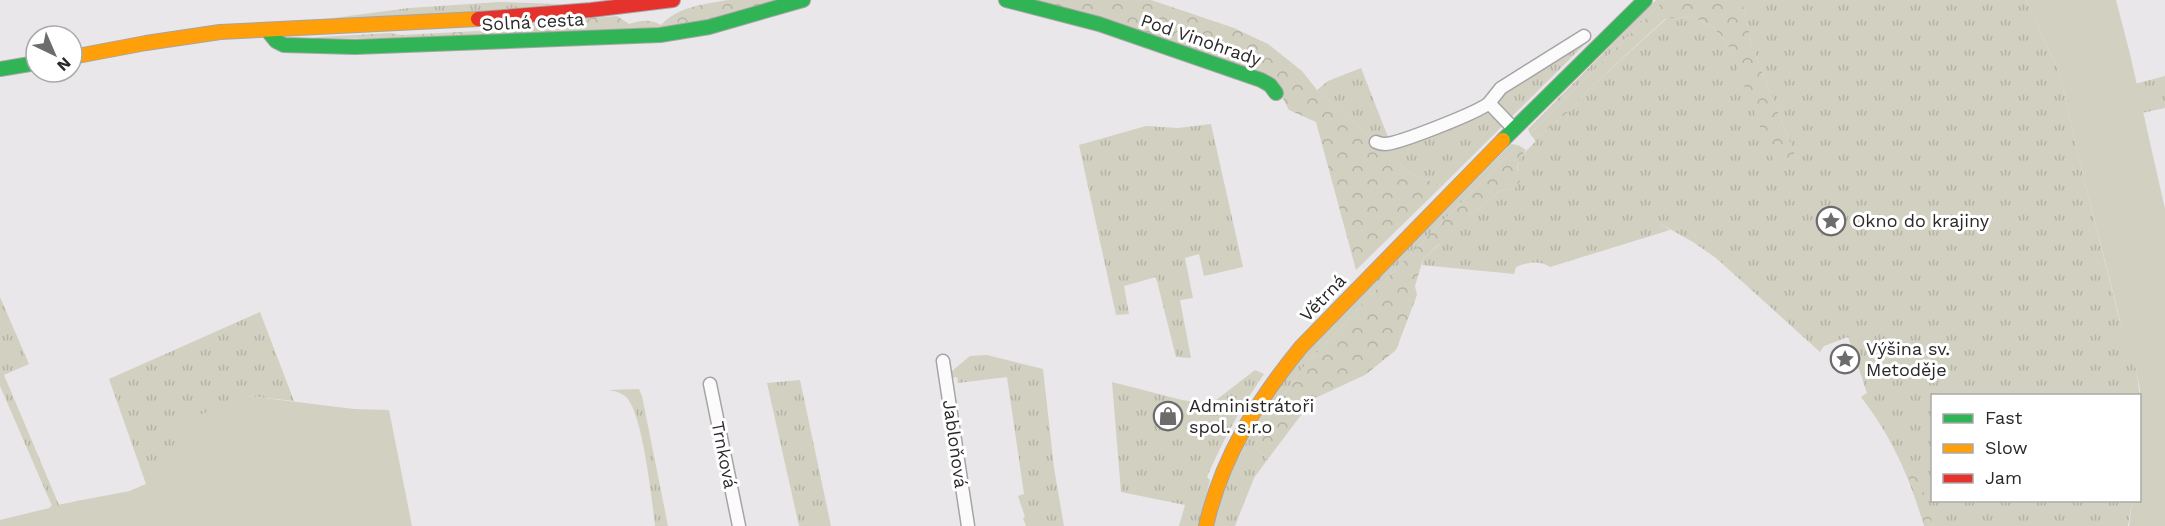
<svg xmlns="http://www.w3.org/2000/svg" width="2165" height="526" viewBox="0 0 2165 526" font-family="'Work Sans',sans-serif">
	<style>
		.grass { fill: url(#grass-tufts) }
		.forest { fill: url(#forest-crowns) }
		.green { fill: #d2d0c0 }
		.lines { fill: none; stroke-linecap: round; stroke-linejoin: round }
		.street-casing { stroke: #a6a4a6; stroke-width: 15 }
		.fast-casing { stroke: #a6a4a6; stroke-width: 16 }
		.slow-casing { stroke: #a6a4a6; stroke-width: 16 }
		.jam-casing { stroke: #a6a4a6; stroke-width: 16 }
		.street { stroke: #fcfbfc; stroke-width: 12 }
		.fast { stroke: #30b455; stroke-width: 14 }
		.slow { stroke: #ff9f0a; stroke-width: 14 }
		.jam { stroke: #e5322d; stroke-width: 14 }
		.labels { text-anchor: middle; stroke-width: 6; stroke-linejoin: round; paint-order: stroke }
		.street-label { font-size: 18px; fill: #2a2829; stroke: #fff }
		.poi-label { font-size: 18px; fill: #2a2829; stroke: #fff; text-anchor: start }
	</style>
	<defs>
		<pattern id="grass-tufts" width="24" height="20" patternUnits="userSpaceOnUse" patternTransform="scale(1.5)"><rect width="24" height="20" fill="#d2d0c0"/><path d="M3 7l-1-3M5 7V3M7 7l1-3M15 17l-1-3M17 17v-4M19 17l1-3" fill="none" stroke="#b4b3a5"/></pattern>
		<pattern id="forest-crowns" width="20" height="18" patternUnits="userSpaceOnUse" patternTransform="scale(1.5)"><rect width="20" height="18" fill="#d2d0c0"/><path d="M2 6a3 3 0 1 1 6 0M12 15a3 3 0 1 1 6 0" fill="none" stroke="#b4b3a5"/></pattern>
	</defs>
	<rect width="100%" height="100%" fill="#e9e7e9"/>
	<path class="grass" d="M1656 0H1664L1530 134 1528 129Z
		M1742 0H2026L2060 74 2077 151 2119 318 2136 369 2140 396H1932V500L2132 501 2128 526H1924C1909 476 1893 439 1861 397L1867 393 1848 337 1824 346 1820 352 1716 258 1693 242 1659 223 1670 230 1550 267C1540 260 1527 262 1516 267L1514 274 1422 265 1423 259 1466 221 1472 213 1478 210 1500 191 1515 188 1519 158 1535 142V140L1569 111 1591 87 1666 19 1693 17 1714 28 1729 47 1745 85 1796 158 1752 46Z
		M500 2 561 4 424 16 326 19 409 8Z
		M1589 40 1442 186 1409 172 1386 152 1484 115 1506 91Z
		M1361 68 1388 137 1374 141 1317 90 1328 81Z
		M2165 76V108L2142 113 2135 84Z
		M1211 124 1243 267 1204 276 1199 254 1185 258 1193 298 1180 300 1191 358 1176 357 1156 277 1124 286 1129 314 1116 315 1079 145 1146 126 1178 128Z
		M1511 144 1518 145 1387 278 1301 370 1271 414 1254 447 1268 459 1254 478 1235 526H1213C1219 510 1223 493 1230 477 1249 432 1275 391 1305 353Z
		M0 297 29 364 4 375 59 505 82 500 91 526 49 507 52 506 0 386Z
		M260 312 294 401 246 396 182 526 130 491 146 484 109 379Z
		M987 355 1043 369 1054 468 1064 526H1026L1023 518 1025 517 1018 496 1024 494 1007 377 958 383 957 377 952 378V371L970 356Z
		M1255 370 1264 374C1241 407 1223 440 1207 477L1210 480 1199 526H1179L1185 505 1121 492 1112 382 1182 400 1211 404Z
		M800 380 831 526H799L767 383Z
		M639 389 642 396 668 526H655C652 499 643 419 628 399 623 393 616 391 608 390Z"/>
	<path class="forest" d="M727 0H786L685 29 517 37 309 39 319 37 390 33 401 35 479 31 489 33 516 31 521 24 617 16 629 24C641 20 650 19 661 25 679 6 703 5 727 0Z
		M1015 0H1151L1234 28 1268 44 1302 71 1317 90 1409 172 1442 186 1356 270 1316 122 1289 110 1276 85Z
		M1664 0H1742L1752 46 1796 158 1775 165 1729 47 1714 28 1693 17 1665 19 1591 87 1569 111 1535 140 1530 134Z
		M1518 145 1526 150C1518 159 1514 170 1520 181L1515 188 1500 191 1478 210 1472 213 1455 238 1438 245 1423 259 1415 286 1417 295 1396 350 1365 375 1313 399 1268 459 1254 447 1271 414 1301 370 1387 278Z
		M1908 462C1920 470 1929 511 1933 526H1925L1911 483 1903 466Z"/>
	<path class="green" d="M2026 0H2116L2130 54 2165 209V526H2129L2132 501 2140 500V390L2136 369 2124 336 2077 151 2060 74Z
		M247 396 354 409 389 410 412 526H0V520L82 500 130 491 156 480 185 421Z"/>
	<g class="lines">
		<g class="street-casing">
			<path id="street" d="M1489 103 1501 88 1584 36
				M1376 142C1378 143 1383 144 1385 144 1398 144 1479 112 1489 103L1514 129
				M943 361 968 526
				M710 384 739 526"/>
		</g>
		<g class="fast-casing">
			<path id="fast" d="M1006 0 1099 24 1261 80 1270 85 1276 93
				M267 30 276 41 284 45 355 47 660 35 709 27 803 0
				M0 69 36 63
				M1503 140 1645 0"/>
		</g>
		<g class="slow-casing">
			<path id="slow" d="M72 57 146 43 220 32 478 19
				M1206 526C1222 457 1257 401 1301 347L1503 140"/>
		</g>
		<g class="jam-casing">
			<path id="jam" d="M478 19 591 10 673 0"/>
		</g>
		<use href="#street" class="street"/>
		<use href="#fast" class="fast"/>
		<use href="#slow" class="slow"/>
		<use href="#jam" class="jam"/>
	</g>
	<defs>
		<g id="sight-ring" transform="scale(1.5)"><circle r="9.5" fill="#fff" stroke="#6d6b6c" stroke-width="1.5"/><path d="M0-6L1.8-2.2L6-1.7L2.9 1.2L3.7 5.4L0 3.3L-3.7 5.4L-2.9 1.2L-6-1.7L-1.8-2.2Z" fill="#6d6b6c"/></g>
		<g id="shop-ring" transform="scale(1.5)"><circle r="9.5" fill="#fff" stroke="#6d6b6c" stroke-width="1.5"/><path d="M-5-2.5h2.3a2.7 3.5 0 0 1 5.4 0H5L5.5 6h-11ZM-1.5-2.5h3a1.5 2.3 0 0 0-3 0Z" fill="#6d6b6c"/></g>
	</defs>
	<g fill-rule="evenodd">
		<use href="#sight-ring" x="1831" y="221"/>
		<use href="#sight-ring" x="1845" y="359"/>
		<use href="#shop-ring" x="1168" y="416"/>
	</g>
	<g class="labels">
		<g class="street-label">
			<text transform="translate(533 22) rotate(-3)" y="6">Solná cesta</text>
			<text transform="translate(1201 40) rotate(19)" y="6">Pod Vinohrady</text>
			<text transform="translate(1323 298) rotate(-46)" y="6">Větrná</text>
			<text transform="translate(955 444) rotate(82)" y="6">Jabloňová</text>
			<text transform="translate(724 455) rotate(79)" y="6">Trnková</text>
		</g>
		<g class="poi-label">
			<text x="1852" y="227">Okno do krajiny</text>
			<text x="1866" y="355">Výšina sv.<tspan x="1866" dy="21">Metoděje</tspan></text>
			<text x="1189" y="412">Administrátoři<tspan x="1189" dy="21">spol. s.r.o</tspan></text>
		</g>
	</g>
	<rect x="1931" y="394" width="210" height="108" fill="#ffffff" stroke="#aaa9a9" stroke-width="1.5"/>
	<rect x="1943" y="414" width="30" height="9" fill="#30b455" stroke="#aaa9a9" stroke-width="1.5"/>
	<text x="1985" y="424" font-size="18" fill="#2a2829">Fast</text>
	<rect x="1943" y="444" width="30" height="9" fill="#ff9f0a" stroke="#aaa9a9" stroke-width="1.5"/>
	<text x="1985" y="454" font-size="18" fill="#2a2829">Slow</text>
	<rect x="1943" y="474" width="30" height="9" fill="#e5322d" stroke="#aaa9a9" stroke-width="1.5"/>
	<text x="1985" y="484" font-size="18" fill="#2a2829">Jam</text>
	<g transform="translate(54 54) rotate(136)"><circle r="28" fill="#ffffff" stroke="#aaa9a9" stroke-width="1.5"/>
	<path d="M0-4.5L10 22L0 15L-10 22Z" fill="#6d6b6c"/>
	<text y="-9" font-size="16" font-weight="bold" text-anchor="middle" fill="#2a2829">N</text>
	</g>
</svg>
